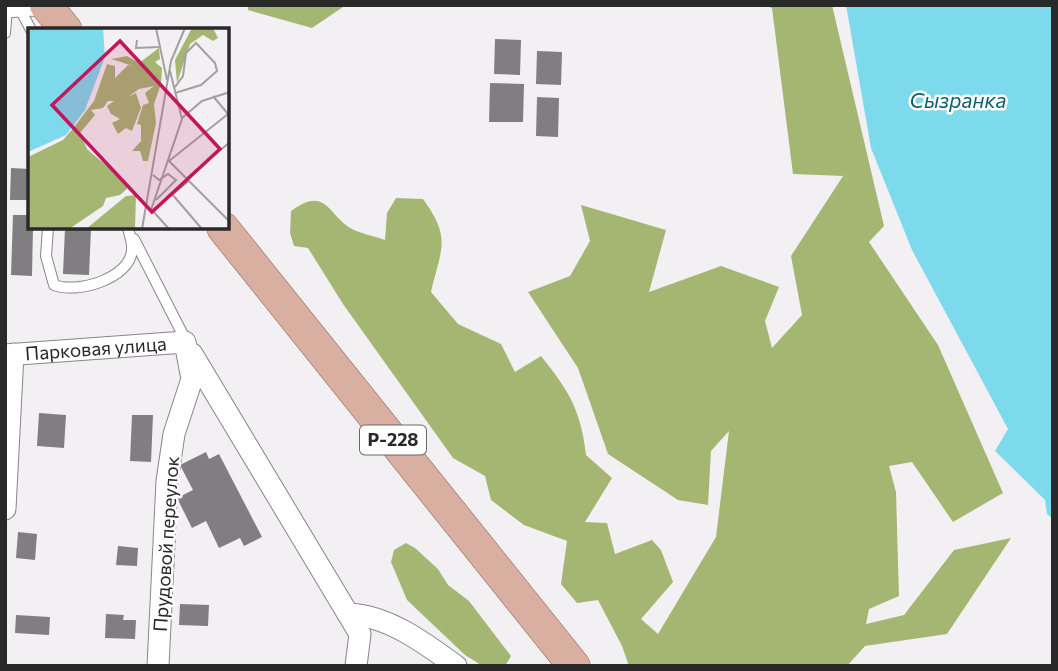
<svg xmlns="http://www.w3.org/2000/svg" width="1058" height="671" viewBox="0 0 1058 671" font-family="Commissioner,sans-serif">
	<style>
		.forest { fill: #a5b673 }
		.water { fill: #7ddaed }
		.building { fill: #807e81 }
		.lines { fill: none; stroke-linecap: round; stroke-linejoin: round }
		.service-casing { stroke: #888688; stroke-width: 12 }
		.minor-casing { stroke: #888688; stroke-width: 23 }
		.primary-casing { stroke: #8b5d4e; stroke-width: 33 }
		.service { stroke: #fff; stroke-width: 10 }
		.minor { stroke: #fff; stroke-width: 21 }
		.primary { stroke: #d9afa1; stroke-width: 32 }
		.labels { text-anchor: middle; stroke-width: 5; stroke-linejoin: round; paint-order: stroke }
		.shield { fill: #fffeff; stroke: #6a696a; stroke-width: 2 }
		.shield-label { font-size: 18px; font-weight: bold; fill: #2a292a }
		.street-label { font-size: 19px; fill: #2a292a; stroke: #fffeff }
		.water-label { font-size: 21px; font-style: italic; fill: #0e5e6c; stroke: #fffeff }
		.inset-road { fill: none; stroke: #a3a0a3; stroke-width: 2 }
		.view { fill: #c2185b; fill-opacity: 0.15; stroke: #c2185b; stroke-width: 3.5 }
		.inset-edge { fill: none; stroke: #2a292a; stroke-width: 3.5 }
	</style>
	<rect width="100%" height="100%" fill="#f3f0f3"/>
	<path class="forest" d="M248 5H346L312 28 248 10Z
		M764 5H832L884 226 869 242 938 345 1003 493 953 522 912 462 889 466 896 492 899 596 869 609 866 624 904 615 954 550 1011 538 947 634 865 646 847 666H629L622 646 598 600 577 603 561 584 567 541 524 525 491 500 485 476 453 458 343 304 308 248 294 246 290 233 291 211C327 185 327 215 352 229 362 234 374 236 385 240L387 213 396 198 423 199C452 239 441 248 431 292L458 324 501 344 515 372 541 356C569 391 581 410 586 455L612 478 585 522 607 523 615 554 652 540 661 550 673 582 641 619 658 634 716 537 729 431 711 451 708 505 678 500 608 454 578 368 528 292 570 276 590 241 581 205 666 230 649 292 721 266 779 287 765 321 772 348 802 315 791 256 843 176 793 174 772 8Z
		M406 543 415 548 438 569 448 585 469 601 511 656 505 666 481 665 465 655 407 600 391 562 394 550Z"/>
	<path class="water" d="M846 5H1053V519L1047 514 1045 500 995 451 1008 429 912 250 871 148Z"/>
	<path class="building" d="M495 39 521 40 520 75 494 74Z
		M537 51 562 52 561 85 536 84Z
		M490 83 524 84 523 122H489Z
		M537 97 559 98 558 137 536 136Z
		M11 168 30 169V200H10Z
		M13 215H30V228H33L32 276 11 275Z
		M65 228 91 229 89 275 63 274Z
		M39 413 66 415 64 448 37 446Z
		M132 415H153L151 462 130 461Z
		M206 452 209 459 219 454 262 537 244 546 240 538 219 548 206 521 192 528 177 498 193 490 180 465Z
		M18 532 37 534 35 560 16 558Z
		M118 546 138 548 137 566 116 565Z
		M180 604 209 605 208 626 179 625Z
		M106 614 124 615 123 620H136L135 639 105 638Z
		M16 615 50 617 49 635 15 633Z"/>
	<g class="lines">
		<g class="service-casing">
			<path id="service" d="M19 7 31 30
				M5 33 7 7
				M48 228 46 256 54 285C77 294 130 279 132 250 133 243 129 234 128 228
				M134 239 182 333"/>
		</g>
		<g class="minor-casing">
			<g id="minor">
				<path d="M5 7 35 5"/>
				<path d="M192 354 360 634 356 666"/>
				<path id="s1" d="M5 355 185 342 192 379 174 434 167 481 158 666"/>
				<path d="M5 509 13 354"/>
				<path d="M348 614C387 615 425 643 456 666"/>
			</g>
		</g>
		<g class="primary-casing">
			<path id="primary" d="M46 5 66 30
				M223 228 574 666"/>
		</g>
		<use href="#service" class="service"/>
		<use href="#minor" class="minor"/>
		<use href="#primary" class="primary"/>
	</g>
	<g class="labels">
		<rect class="shield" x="360" y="425.5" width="66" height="29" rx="5"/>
		<g class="shield-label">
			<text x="393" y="446">Р-228</text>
		</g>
		<g class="street-label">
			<text dy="7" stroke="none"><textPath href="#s1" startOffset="91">Парковая улица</textPath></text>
			<text transform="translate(166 544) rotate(-86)" y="7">Прудовой переулок</text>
		</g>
		<g class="water-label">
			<text x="958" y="108">Сызранка</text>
		</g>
	</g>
	<g transform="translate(28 28)">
		<rect width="201" height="201" fill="#f3f0f3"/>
		<path d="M164 0H185L190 10 185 13 175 7 162 16 149 55 147 32ZM131 20 132 31 127 34 134 40 133 56 126 76 128 95 120 133H115L112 123H104L113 113V97L109 96 115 77 121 75 117 65 126 58 111 61 100 69 108 65 113 80 104 103 98 100 90 106 84 95 92 91 83 86 79 78 86 73H80L75 80 63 82 67 87 52 105 59 121 102 158 92 167 78 170 75 178 41 201H0V129L35 112 47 98 66 73 79 36 87 38V50L100 37 105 38 83 31 99 28 111 35ZM108 167 107 201H58L98 168Z" fill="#a5b673"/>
		<path d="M0 0H75L77 29 57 82 38 107 0 124Z" fill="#7ddaed"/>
		<path class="inset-road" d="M128 0 139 52M109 12 108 20 131 19M147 59 155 48 158 25 168 15 187 35 189 43 173 57 147 65M185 68 200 86M200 86 141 133 202 194M154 90 174 73 202 64M125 147 131 152 140 146 148 152 128 172M159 150 202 114M144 166 174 201M123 182 154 91 142 43M124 182 141 201M124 183 162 152M114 201 143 33 157 0"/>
		<path class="view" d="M92 13 192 121 124 184 24 77Z"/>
		<rect width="201" height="201" class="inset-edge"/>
	</g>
	<rect width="1058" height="671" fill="none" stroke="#2a292a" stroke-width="14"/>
</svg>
